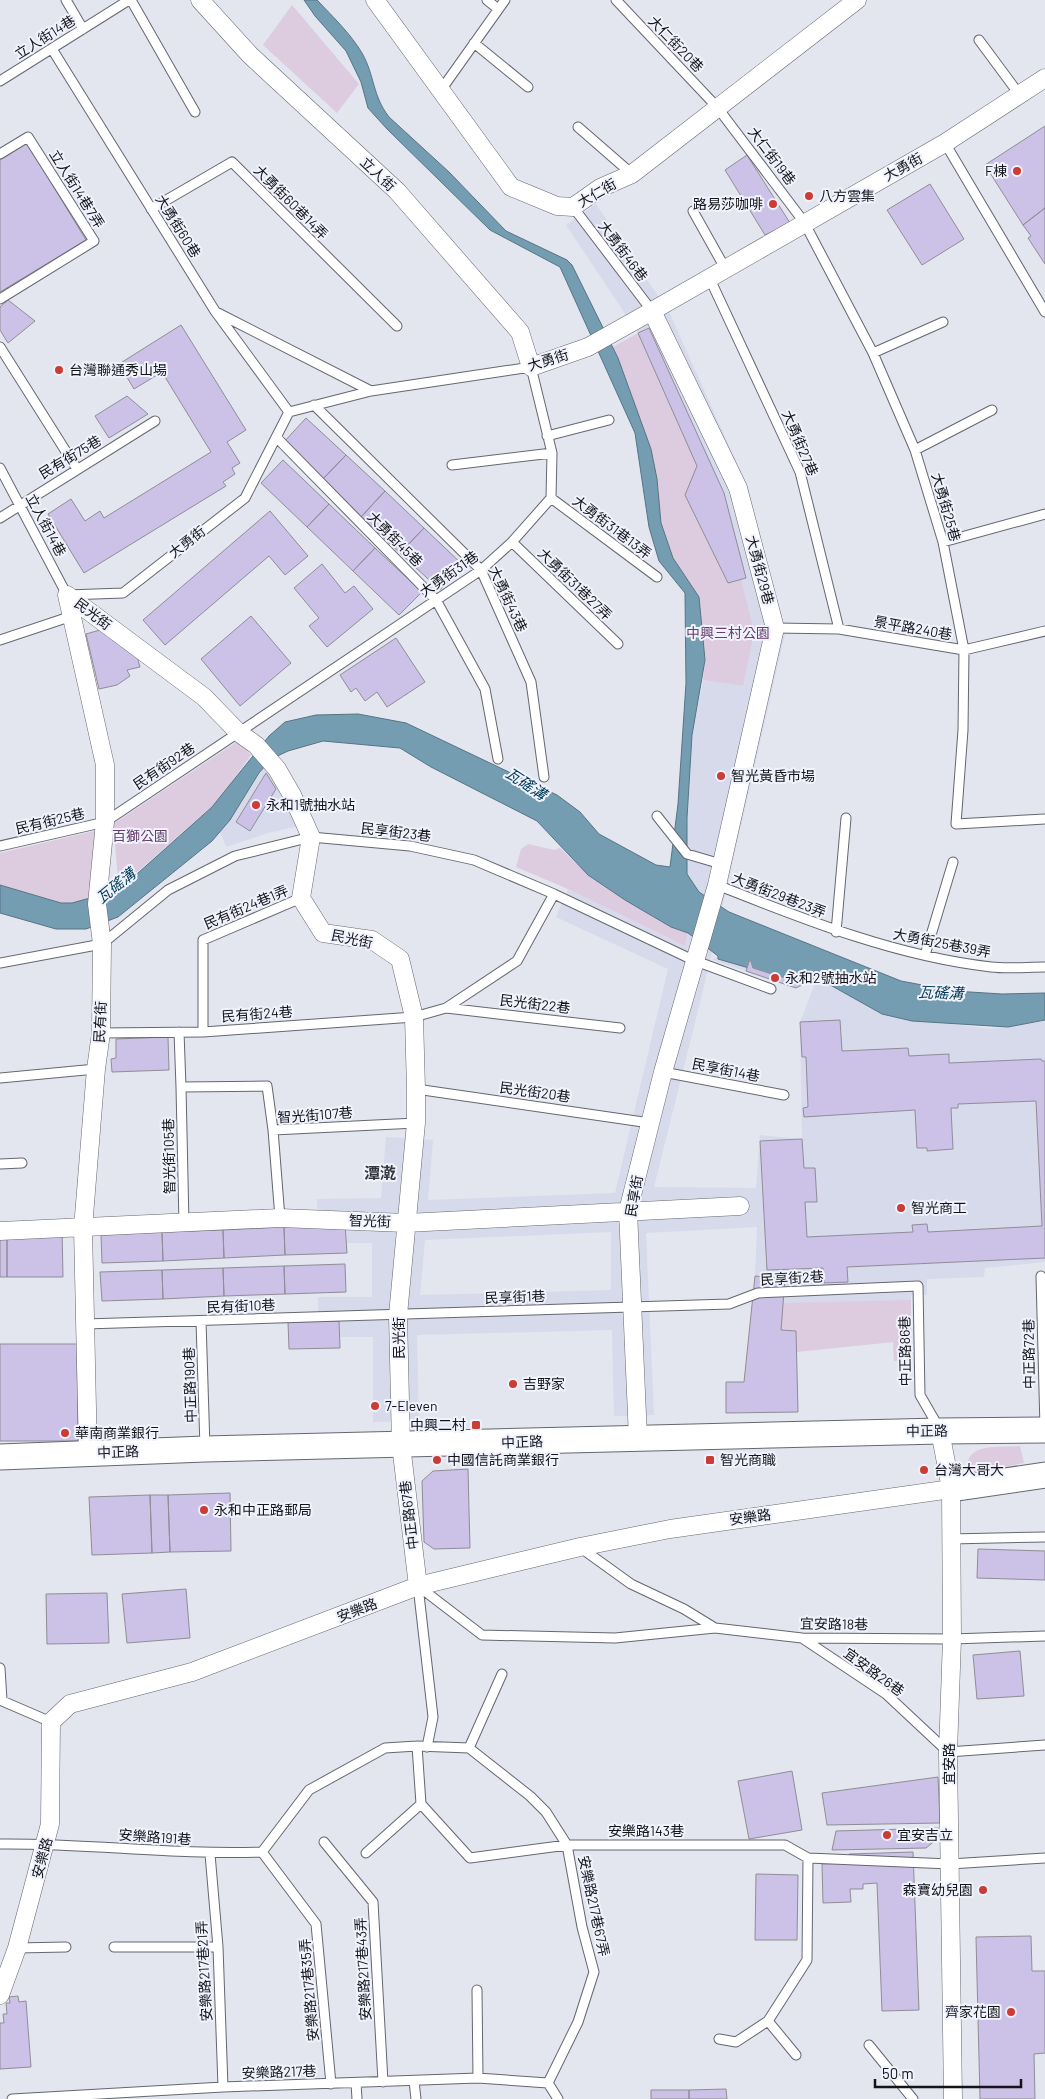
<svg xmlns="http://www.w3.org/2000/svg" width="1045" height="2099" viewBox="0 0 1045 2099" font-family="Barlow,'Noto Sans TC',sans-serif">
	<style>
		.built { fill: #d6daeb; fill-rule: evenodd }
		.green { fill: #ddcce0 }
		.water { fill: #749db2; stroke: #577484 }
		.building { fill: #ccc1e7; stroke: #908d96 }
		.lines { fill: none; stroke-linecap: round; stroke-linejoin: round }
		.lane-casing { stroke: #656770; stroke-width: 11 }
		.street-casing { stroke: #656770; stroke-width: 19 }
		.secondary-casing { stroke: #656770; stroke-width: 27 }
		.lane { stroke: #fff; stroke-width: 9 }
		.street { stroke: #fff; stroke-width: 18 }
		.secondary { stroke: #fff; stroke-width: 25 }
		.poi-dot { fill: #ca3c34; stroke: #f0f2fd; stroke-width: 2 }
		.labels { text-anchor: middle; stroke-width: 4; stroke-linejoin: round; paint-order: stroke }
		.street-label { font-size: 14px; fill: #141519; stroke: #f0f2fd }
		.poi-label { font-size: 14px; fill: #141519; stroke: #f0f2fd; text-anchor: start }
		.park-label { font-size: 14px; fill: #66406d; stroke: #f0f2fd }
		.water-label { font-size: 15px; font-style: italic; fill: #003b53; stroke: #f0f2fd }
		.quarter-label { font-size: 16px; font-weight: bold; fill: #33343c; stroke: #f0f2fd }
	</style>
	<rect width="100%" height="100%" fill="#e3e5ef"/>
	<path class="built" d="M596 204 670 314 748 488 785 634 705 982 654 1187 756 1188 760 1135 802 1139 800 1022 817 979 890 1016 991 1029 1045 1021V1262L985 1268 984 1277 927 1279V1295H911V1361H894L893 1342 797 1351 798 1412 726 1413V1382H744L755 1276 757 1227 646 1233 654 1415 614 1416 612 1330 417 1335 419 1421 373 1422V1337H318V1297H372V1243H318L317 1199 381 1198 386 1137 433 1140 428 1200 615 1193 668 969 556 917 568 889 685 946 699 892 687 875V818L692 735 703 680 743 686 728 583 685 495 638 333 566 225ZM611 1232V1290L420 1295 425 1240Z
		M265 766 299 826 268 833 226 847 220 832 230 820Z
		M719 956 804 984 796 988 712 960Z"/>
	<path class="green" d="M292 5 359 84 337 113 263 45Z
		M638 333 697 466 686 495 728 582 741 579 754 632 743 686 703 680 705 660 699 597 673 558 661 523 657 479 613 347Z
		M238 741 251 755 217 802 119 888 113 824Z
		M103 829 100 908 0 897V853Z
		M528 844 554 850 560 848 588 875 671 927 688 933 685 946 568 889 516 867 521 849Z
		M911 1300V1361H894L893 1342 797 1352 796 1332 781 1330 783 1303Z
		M1020 1446 1024 1463 971 1473 968 1472C962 1441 1001 1448 1020 1446Z"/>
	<path class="water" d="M304 0H317C333 17 350 33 362 53 375 76 372 95 389 117L449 172 506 231 567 260 572 265 618 358 651 449 657 479 661 523 673 558 699 597 705 660 692 735 687 818V874L699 892 729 912 901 981 954 991 1002 994 1045 993V1020L1008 1027 912 1021 882 1014 816 977 804 984 718 959V956L688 933 671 927 625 900 588 875 537 821 431 767 400 748 323 741 288 751 271 759 259 773 230 820 212 841 118 917 86 929H56L0 913V885L61 903H72L119 890 212 807 269 736 285 722 316 715 358 714 406 723 557 795 580 812 599 834 656 865 670 867 678 804 686 683 685 593 659 561 649 527 635 433 560 267 490 230 387 129 368 108 361 82 346 51 315 16Z"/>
	<path class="building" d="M1045 126V208L1023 225 985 165Z
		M27 143 86 240 0 292V160Z
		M747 155 790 223 765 235 725 170Z
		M930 184 964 239 922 265 887 210Z
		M1045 208V264L1028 238 1031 236 1023 225Z
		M8 300 35 321 8 343 0 330V307Z
		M181 325 246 430 227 442 240 463 232 468 235 474 223 482 226 486 84 573 48 514 71 499 85 521 100 511 104 518 211 452 162 372 134 389 119 364Z
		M649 328 724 493 746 578 728 583 685 495 697 466 638 333Z
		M127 396 148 414 109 438 95 416Z
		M306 418 346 455 322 480 283 443Z
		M346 455 385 491 361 517 322 480Z
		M283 460 329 504 307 527 261 483Z
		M385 491 424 528 400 553 361 517Z
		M329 504 375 548 353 571 307 527Z
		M270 511 308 556 285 575 269 556 165 645 143 620Z
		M424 528 463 565 440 590 400 553Z
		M375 548 422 592 399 615 353 571Z
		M322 564 345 593 354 586 373 609 327 647 309 626 319 618 294 588Z
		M251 616 291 663 240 706 201 659Z
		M114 626 132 639 140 667 127 670 130 676 117 685 99 689 86 634Z
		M396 638 425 682 387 707 377 692 365 701 356 688 351 692 340 675Z
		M266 773 276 789 250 831 236 822Z
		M750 959 753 968 804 984 796 988 746 971Z
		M840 1020 842 1051 908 1048 909 1056 949 1054V1063L1041 1059 1042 1061H1045V1258L847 1267 848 1282 824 1283 823 1268 767 1270 760 1141 802 1139 804 1168H815L817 1202H805L807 1237 913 1232 912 1225 927 1224 928 1232 1042 1226 1036 1101 958 1104V1108H951L953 1149 927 1151V1148H917L915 1110 804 1117 803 1108 808 1107 806 1057H802L800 1022Z
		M168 1037 169 1070 112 1072 111 1059 116 1058V1039Z
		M345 1224 347 1253 285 1255 284 1227Z
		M284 1227 285 1255 224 1258 223 1230Z
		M62 1228 63 1277H7V1229Z
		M0 1229H7V1277H0Z
		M223 1230 224 1258 163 1261 162 1232Z
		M162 1232 163 1261 102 1263 101 1235Z
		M345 1264 346 1292 285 1294 284 1266Z
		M284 1266 285 1294 224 1296 223 1268Z
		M223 1268 224 1296 163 1299 162 1270Z
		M162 1270 163 1299 102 1301 100 1272Z
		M755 1276 785 1279 781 1330 796 1331 798 1412 726 1413V1382H744Z
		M339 1321 340 1348 289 1349 288 1322Z
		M0 1344H77L78 1441H0Z
		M468 1469 470 1548 434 1549 424 1542 422 1481 433 1471Z
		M230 1493 231 1551 170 1552 168 1495Z
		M150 1495H168L170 1552 152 1553Z
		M150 1495 152 1553 92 1555 89 1497Z
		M978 1549 1045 1551V1580L977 1578Z
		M186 1589 190 1638 127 1643 122 1594Z
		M107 1593 109 1643 47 1644 46 1594Z
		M1020 1651 1024 1696 977 1699 973 1655Z
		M792 1771 802 1830 749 1839 738 1781Z
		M938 1777 940 1823 827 1825 822 1793Z
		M939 1828 937 1839 926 1848 832 1850 836 1831Z
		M913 1852 919 2010 882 2011 877 1883 863 1884V1889H850L851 1902 823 1903 822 1864 849 1863V1854Z
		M756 1874 798 1875 797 1940H755Z
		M1031 1936 1032 1971H1045V2053L1034 2054 1035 2099H980L976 1937Z
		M18 1996 19 2002 26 2001 31 2067 0 2069V2023H4L3 2014H7L6 2003H10L9 1997Z
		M726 2089 727 2099H689V2090Z
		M651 2090H689V2099H651Z"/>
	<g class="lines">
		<g class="lane-casing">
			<path id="lane" d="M66 0 83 29
				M131 0 195 112
				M487 0 498 9
				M616 0 717 107 804 222 873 353 915 450 943 542 964 650 963 730 956 824 1045 819
				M979 40 1019 94
				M474 43 528 87
				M52 49 215 311 289 412
				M0 81 129 0
				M441 90 505 0
				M578 127 632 174
				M945 143 1045 312
				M0 154 28 137 94 241 0 299
				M573 207 652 311
				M151 209 232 162 397 326
				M693 211 725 268
				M709 277 800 472 839 629
				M218 313 371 391
				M0 347 77 469
				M873 353 943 322
				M314 405 481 570 531 682 544 777
				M547 436 609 420
				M277 438 436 600 485 689 498 759
				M915 450 992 410
				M452 465 552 453
				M0 468 67 595 123 593 245 498 289 412
				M551 498 657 577
				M0 518 155 421
				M512 542 618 644
				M943 542 1045 514
				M775 628 839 629 964 650 1045 631
				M0 640 72 616
				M657 816 687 854 721 864
				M0 846 105 822 481 570 512 542 551 498 552 453 531 367 371 391 289 412
				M717 885C806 920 895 956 991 967 1009 969 1027 967 1045 967
				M836 932 846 818
				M925 955 953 862
				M0 963 102 944 168 890 235 856 311 837 410 846 474 860 554 894 693 960 771 989
				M446 1008 620 1028
				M179 1032 181 1087
				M203 1032V940L301 898
				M101 1033 203 1032 414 1017 446 1008 517 961 554 894
				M663 1072 784 1095
				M0 1078 96 1069
				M416 1089 650 1123
				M0 1164 22 1163
				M280 1218 273 1130 416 1123
				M184 1224 181 1087 267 1086 273 1130
				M1041 1276 1045 1428
				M201 1321 205 1448
				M85 1324 729 1304 758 1293 918 1286 920 1395 939 1428
				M950 1539 1045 1537
				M581 1548 631 1584 684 1609 715 1628
				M418 1586 482 1635 615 1638 715 1628 802 1638 952 1639 1045 1636
				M418 1586 433 1717 427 1747
				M802 1638 886 1694 948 1752 1045 1745
				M0 1668 2 1700
				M0 1700 51 1722
				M417 1746 421 1804 470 1858 567 1845H785L808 1858 950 1864 1045 1858
				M469 1748 502 1674
				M324 1842 373 1902 383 2082
				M0 1844C88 1843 174 1855 262 1852
				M262 1852 309 1790 385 1748 417 1746 469 1748 530 1796 546 1812 567 1845 582 1927 594 1972 578 2022 548 2083
				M262 1852 316 1924 331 2084
				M366 1853 421 1804
				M210 1854 218 1947 223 2087
				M114 1947H218
				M17 1948 66 1947
				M477 1990 478 2078
				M768 2021 796 2055
				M719 2039 736 2042 768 2021 807 1960 808 1858
				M869 2045 913 2099
				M414 2081 416 2099
				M356 2083 357 2099
				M548 2083 558 2099
				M12 2099 223 2087 478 2078 548 2083"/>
		</g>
		<g class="street-casing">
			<path id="street" d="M200 0 250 55 397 191 520 332 531 367 588 347 652 311 945 143 1045 78
				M375 0 511 187 557 206 573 207 600 188 632 174 857 0
				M67 595 204 697 239 733 256 745 277 769 292 795 311 837 301 898 323 933 372 940 400 959 414 1017 416 1089V1123L398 1315 401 1445 418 1586
				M67 595 105 765V822L97 904 102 944 101 1033 96 1069 83 1228 88 1454
				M0 1231 280 1218 406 1223 740 1206
				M940 1431 951 1489 952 1639 948 1752 953 2099
				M638 1438 628 1211 663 1072 717 885 775 628 738 488 652 311
				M0 1995 17 1948 50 1824 51 1722 70 1704 192 1672 418 1586 580 1547 670 1529 951 1489"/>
		</g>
		<g class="secondary-casing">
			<path id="secondary" d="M0 1457 205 1449 940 1431 1045 1430
				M951 1489 1045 1475"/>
		</g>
		<use href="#lane" class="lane"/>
		<use href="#street" class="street"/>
		<use href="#secondary" class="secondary"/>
	</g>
	<g class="poi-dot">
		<circle cx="1017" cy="171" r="5"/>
		<circle cx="809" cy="196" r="5"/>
		<circle cx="773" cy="204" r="5"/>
		<circle cx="59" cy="370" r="5"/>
		<circle cx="721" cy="776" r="5"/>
		<circle cx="256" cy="805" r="5"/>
		<circle cx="775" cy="978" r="5"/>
		<circle cx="901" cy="1208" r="5"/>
		<circle cx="513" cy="1384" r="5"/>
		<circle cx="375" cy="1406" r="5"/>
		<rect x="471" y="1420" width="10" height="10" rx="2.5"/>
		<circle cx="65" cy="1433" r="5"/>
		<circle cx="437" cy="1460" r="5"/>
		<rect x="705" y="1455" width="10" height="10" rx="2.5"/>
		<circle cx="924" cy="1470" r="5"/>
		<circle cx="204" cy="1510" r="5"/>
		<circle cx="887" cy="1835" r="5"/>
		<circle cx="983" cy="1890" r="5"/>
		<circle cx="1011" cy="2012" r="5"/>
	</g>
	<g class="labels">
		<g class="street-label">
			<text transform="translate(45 37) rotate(-32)" y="5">立人街14巷</text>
			<text transform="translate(676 44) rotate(46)" y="5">大仁街20巷</text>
			<text transform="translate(772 156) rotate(53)" y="5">大仁街19巷</text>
			<text transform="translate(903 167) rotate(-29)" y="5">大勇街</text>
			<text transform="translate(378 174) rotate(43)" y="5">立人街</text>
			<text transform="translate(77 189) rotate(58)" y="5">立人街14巷7弄</text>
			<text transform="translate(597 193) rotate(-30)" y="5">大仁街</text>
			<text transform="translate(291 202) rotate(45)" y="5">大勇街60巷14弄</text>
			<text transform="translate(178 226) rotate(58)" y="5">大勇街60巷</text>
			<text transform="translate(623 251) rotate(53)" y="5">大勇街46巷</text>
			<text transform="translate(548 360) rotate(-17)" y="5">大勇街</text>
			<text transform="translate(800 443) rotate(67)" y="5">大勇街27巷</text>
			<text transform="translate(70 457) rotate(-31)" y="5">民有街75巷</text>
			<text transform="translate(946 507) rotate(74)" y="5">大勇街25巷</text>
			<text transform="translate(46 525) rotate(62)" y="5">立人街14巷</text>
			<text transform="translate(612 527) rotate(37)" y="5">大勇街31巷13弄</text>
			<text transform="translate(395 539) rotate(45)" y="5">大勇街45巷</text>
			<text transform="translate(187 542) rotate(-38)" y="5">大勇街</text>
			<text transform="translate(760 570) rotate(75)" y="5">大勇街29巷</text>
			<text transform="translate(449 574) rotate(-35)" y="5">大勇街31巷</text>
			<text transform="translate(575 584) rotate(44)" y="5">大勇街31巷27弄</text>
			<text transform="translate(508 599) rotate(65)" y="5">大勇街43巷</text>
			<text transform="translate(93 614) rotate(37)" y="5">民光街</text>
			<text transform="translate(913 628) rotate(10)" y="5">景平路240巷</text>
			<text transform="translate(164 766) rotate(-34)" y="5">民有街92巷</text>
			<text transform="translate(50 821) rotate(-13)" y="5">民有街25巷</text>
			<text transform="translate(396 832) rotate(7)" y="5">民享街23巷</text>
			<text transform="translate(779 895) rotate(21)" y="5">大勇街29巷23弄</text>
			<text transform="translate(246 907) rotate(-23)" y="5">民有街24巷1弄</text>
			<text transform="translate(352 939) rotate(12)" y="5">民光街</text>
			<text transform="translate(942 943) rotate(11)" y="5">大勇街25巷39弄</text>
			<text transform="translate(535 1004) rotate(7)" y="5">民光街22巷</text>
			<text transform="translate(257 1014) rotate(-4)" y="5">民有街24巷</text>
			<text transform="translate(100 1022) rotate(-87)" y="5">民有街</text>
			<text transform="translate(726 1070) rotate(11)" y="5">民享街14巷</text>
			<text transform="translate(535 1092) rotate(8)" y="5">民光街20巷</text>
			<text transform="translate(315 1115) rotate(-4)" y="5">智光街107巷</text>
			<text transform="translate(169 1156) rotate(-91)" y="5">智光街105巷</text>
			<text transform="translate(634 1196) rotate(-80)" y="5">民享街</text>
			<text transform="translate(370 1221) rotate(2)" y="5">智光街</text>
			<text transform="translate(792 1278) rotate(-3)" y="5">民享街2巷</text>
			<text transform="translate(515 1297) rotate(-2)" y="5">民享街1巷</text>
			<text transform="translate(241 1306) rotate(-2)" y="5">民有街10巷</text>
			<text transform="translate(399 1338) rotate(-90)" y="5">民光街</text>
			<text transform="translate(905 1351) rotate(-91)" y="5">中正路86巷</text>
			<text transform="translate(1029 1354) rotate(-91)" y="5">中正路72巷</text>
			<text transform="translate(190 1385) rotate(-92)" y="5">中正路190巷</text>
			<text transform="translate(927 1431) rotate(-1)" y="5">中正路</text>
			<text transform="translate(522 1442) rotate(-2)" y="5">中正路</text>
			<text transform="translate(118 1452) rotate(-2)" y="5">中正路</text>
			<text transform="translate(409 1515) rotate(-97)" y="5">中正路67巷</text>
			<text transform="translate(750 1517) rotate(-8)" y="5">安樂路</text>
			<text transform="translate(357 1610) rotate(-21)" y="5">安樂路</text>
			<text transform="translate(834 1624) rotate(1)" y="5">宜安路18巷</text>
			<text transform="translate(874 1672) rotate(36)" y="5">宜安路26巷</text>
			<text transform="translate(949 1764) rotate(-90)" y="5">宜安路</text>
			<text x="646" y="1836">安樂路143巷</text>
			<text transform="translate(155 1837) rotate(4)" y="5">安樂路191巷</text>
			<text transform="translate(42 1858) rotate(-75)" y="5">安樂路</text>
			<text transform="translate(594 1906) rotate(78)" y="5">安樂路217巷67弄</text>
			<text transform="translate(363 1969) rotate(-93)" y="5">安樂路217巷43弄</text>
			<text transform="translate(204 1971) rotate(-93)" y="5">安樂路217巷21弄</text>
			<text transform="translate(309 1990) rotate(-95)" y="5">安樂路217巷35弄</text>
			<text transform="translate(279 2072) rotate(-2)" y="5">安樂路217巷</text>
		</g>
		<g class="poi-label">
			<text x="1007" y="176" text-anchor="end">F棟</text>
			<text x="819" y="201">八方雲集</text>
			<text x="763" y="209" text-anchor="end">路易莎咖啡</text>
			<text x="69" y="375">台灣聯通秀山場</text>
			<text x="731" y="781">智光黃昏市場</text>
			<text x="266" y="810">永和1號抽水站</text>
			<text x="785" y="983">永和2號抽水站</text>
			<text x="911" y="1213">智光商工</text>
			<text x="523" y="1389">吉野家</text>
			<text x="385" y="1411">7-Eleven</text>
			<text x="466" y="1430" text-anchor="end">中興二村</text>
			<text x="75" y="1438">華南商業銀行</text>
			<text x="447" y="1465">中國信託商業銀行</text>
			<text x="720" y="1465">智光商職</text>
			<text x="934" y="1475">台灣大哥大</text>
			<text x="214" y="1515">永和中正路郵局</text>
			<text x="897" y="1840">宜安吉立</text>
			<text x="973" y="1895" text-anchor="end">森寶幼兒園</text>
			<text x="1001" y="2017" text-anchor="end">齊家花園</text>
		</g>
		<g class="park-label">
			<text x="728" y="638">中興三村公園</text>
			<text x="140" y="841">百獅公園</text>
		</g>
		<g class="water-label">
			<text transform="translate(526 784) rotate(33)" y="5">瓦磘溝</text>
			<text transform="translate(116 886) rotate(-39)" y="5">瓦磘溝</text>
			<text transform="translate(941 993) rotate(2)" y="5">瓦磘溝</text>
		</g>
		<g class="quarter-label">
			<text x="380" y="1179">潭漧</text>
		</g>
	</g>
	<path d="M875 2079v8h146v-8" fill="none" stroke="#141519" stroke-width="2.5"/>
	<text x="882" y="2079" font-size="15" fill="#141519" stroke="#f0f2fd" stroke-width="4" paint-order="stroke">50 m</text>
</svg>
